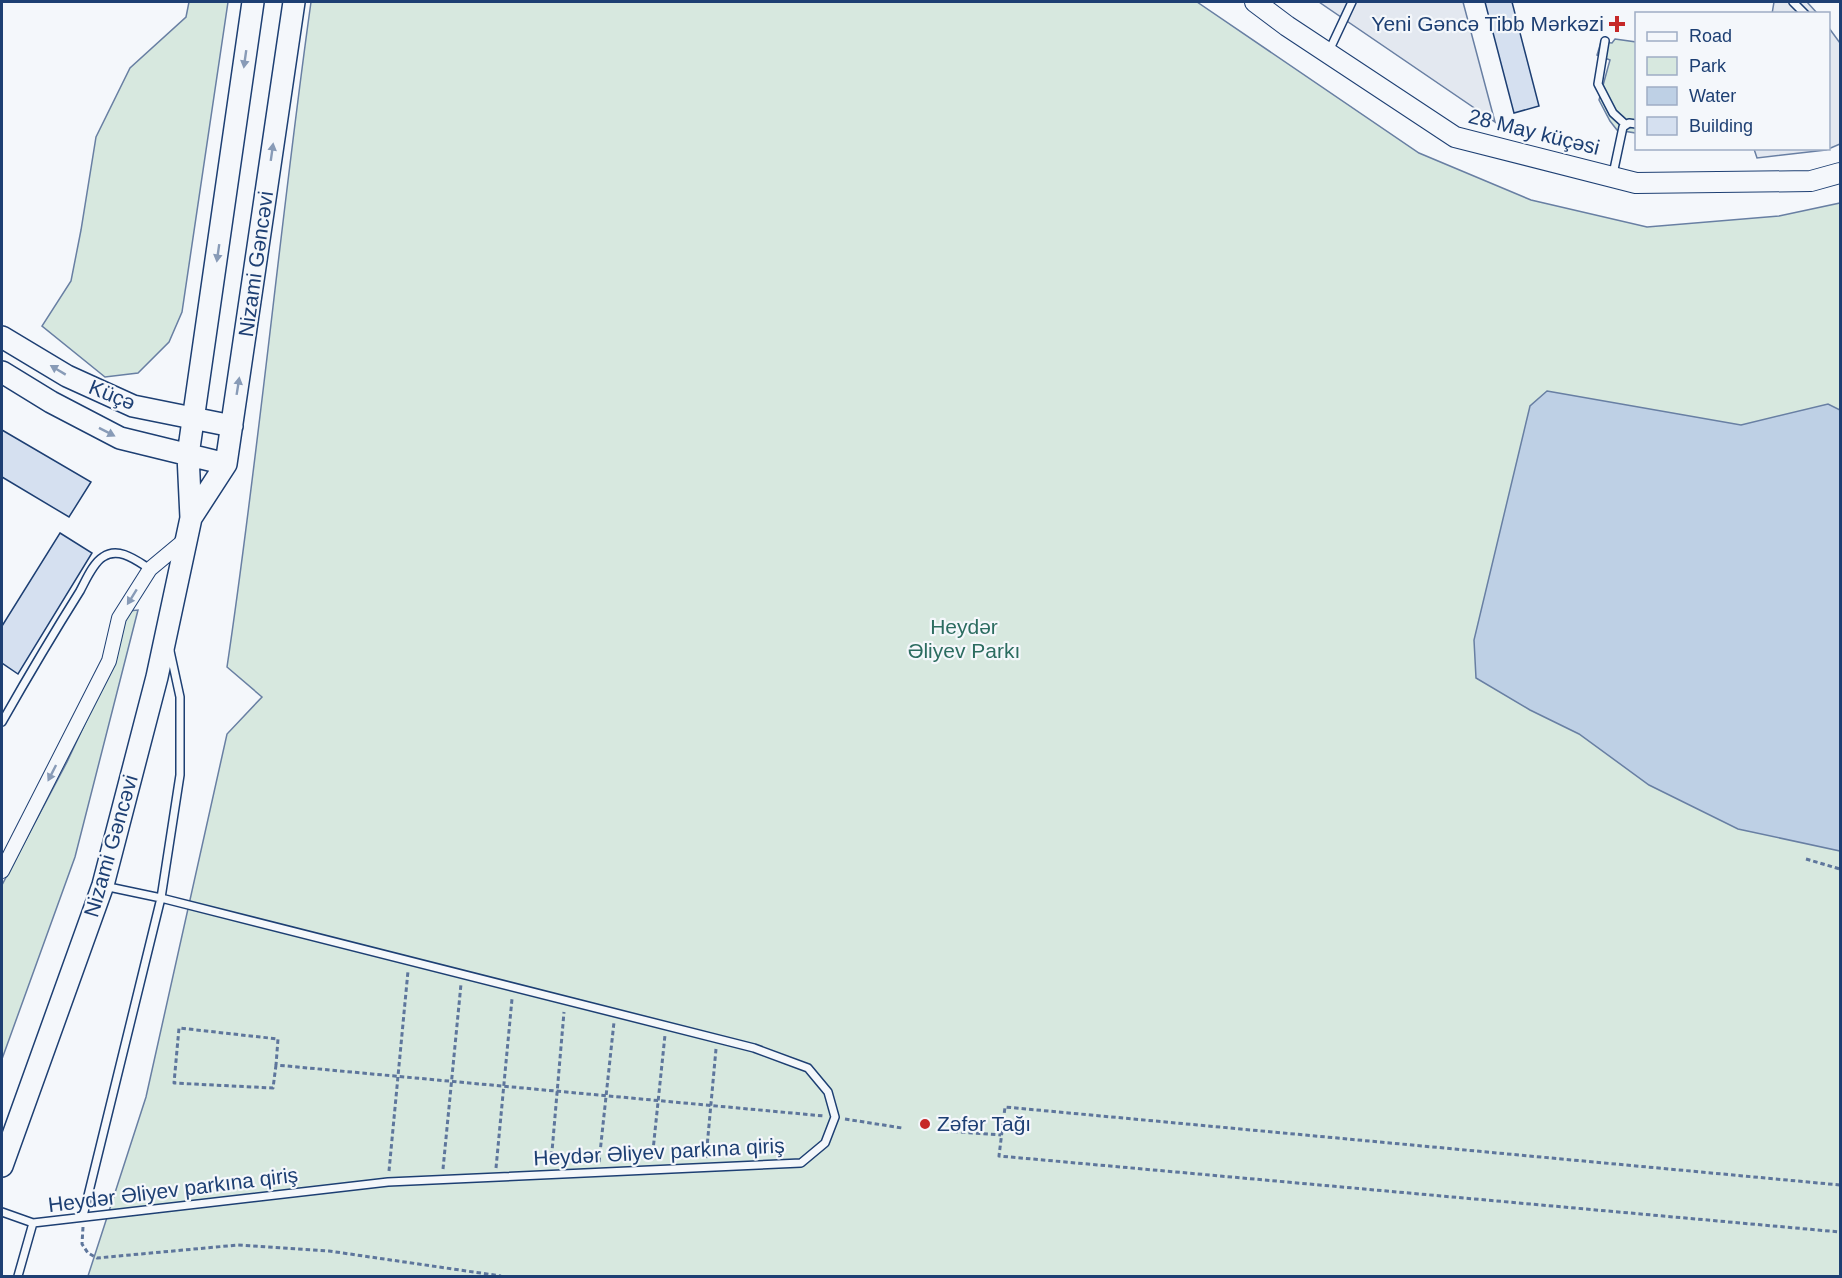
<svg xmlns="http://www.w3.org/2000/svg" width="1842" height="1278" viewBox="0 0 1842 1278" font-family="Arial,sans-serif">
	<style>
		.green { fill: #d7e8df; stroke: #687fa3; stroke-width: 1.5 }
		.parking { fill: #e3e8f0; stroke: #687fa3; stroke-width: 1.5 }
		.water { fill: #bed0e5; stroke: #687fa3; stroke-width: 1.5 }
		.building { fill: #d5e0f0; stroke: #1d3f73; stroke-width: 1.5 }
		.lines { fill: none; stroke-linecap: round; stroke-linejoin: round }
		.service-casing { stroke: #1d3f73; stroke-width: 10 }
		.minor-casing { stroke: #1d3f73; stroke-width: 16 }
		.secondary-casing { stroke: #1d3f73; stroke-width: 22 }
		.primary-casing { stroke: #1d3f73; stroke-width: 24 }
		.path { stroke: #5e769c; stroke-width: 3; stroke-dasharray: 4.5 3; stroke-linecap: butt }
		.service { stroke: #f4f7fb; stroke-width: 7 }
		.minor { stroke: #f4f7fb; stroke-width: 14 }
		.secondary { stroke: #f4f7fb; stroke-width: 20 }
		.primary { stroke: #f4f7fb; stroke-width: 21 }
		.oneway { fill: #889bb7 }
		.poi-dot { fill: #c62828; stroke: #f4f7fb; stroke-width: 2 }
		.labels { text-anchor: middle; stroke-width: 4.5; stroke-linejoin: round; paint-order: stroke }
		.poi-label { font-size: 21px; fill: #1d3f73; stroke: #f4f7fb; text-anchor: end }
		.street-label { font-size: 21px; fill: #1d3f73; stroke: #f4f7fb }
		.park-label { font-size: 21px; fill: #2c6c60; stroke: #f4f7fb }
	</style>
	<rect width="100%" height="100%" fill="#f4f7fb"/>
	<path class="green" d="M189 2H228L182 312 169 342 138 373 105 377 42 326 71 281 81 230 96 137 130 68 186 17Z
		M311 2H1197L1419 153 1531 200 1647 227 1779 216 1840 203V1276H88L146 1097 227 734 262 697 227 667C260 446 280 223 311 2Z
		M1615 39 1636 42V133L1617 130 1610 121 1599 100 1610 60 1597 55 1601 42 1612 43Z
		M138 610 75 857 2 1059V885L67 762 113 664 128 611Z"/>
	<path class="parking" d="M1319 2H1463L1495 122Z
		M1774 2H1807L1817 13 1772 14Z
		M1829 28 1840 43V144L1826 150 1757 158 1754 149 1828 148Z"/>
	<path class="water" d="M1547 391 1741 425 1828 404 1840 410V851L1738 829 1649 785 1579 734 1530 710 1476 678 1474 640 1530 406Z"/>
	<path class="building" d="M1485 2H1512L1539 106 1514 113Z
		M2 430 91 482 69 517 2 477Z
		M60 533 92 553 18 674 2 663V626Z"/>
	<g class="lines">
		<g class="service-casing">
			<path id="service" d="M1793 2 1805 14
				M1605 41 1598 84 1613 113 1625 124
				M1329 51 1352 2
				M1613 174 1623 127 1629 123 1636 124
				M2 722C27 678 53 634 80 591 86 580 93 563 103 557 119 546 137 561 150 569
				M2 1212 33 1223 388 1182 801 1163 825 1143 835 1117 828 1092 808 1068 754 1048 161 898 104 886
				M83 1216 161 898 180 775V697L170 651
				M18 1276 33 1223"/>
		</g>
		<g class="minor-casing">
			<path id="minor" d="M2 871 109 661 119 618 150 569 186 539"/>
		</g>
		<g class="secondary-casing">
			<path id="secondary" d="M1255 2 1287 26 1455 137 1636 183 1811 181 1840 173"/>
		</g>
		<g class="primary-casing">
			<path id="primary" d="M2 337 67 376 133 406 232 426
				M2 372 51 402 120 438 226 464
				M191 518 226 464 294 2
				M2 1166 103 885 157 677 191 518 188 455 253 2"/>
		</g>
		<path class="path" d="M1806 859 1840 869
			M276 1065 273 1088 174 1083 179 1028 278 1039 276 1065 824 1116
			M845 1119 902 1128
			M946 1131 1001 1135
			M706 1158 716 1049
			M652 1160 665 1035
			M599 1162 614 1022
			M551 1163 564 1012
			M496 1168 512 999
			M443 1169 461 984
			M389 1171 408 971
			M1840 1185 1005 1107 999 1156 1840 1232
			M83 1227 82 1244 88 1253 97 1258 238 1245 329 1251 501 1276"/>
		<use href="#service" class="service"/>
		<use href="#minor" class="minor"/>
		<use href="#secondary" class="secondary"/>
		<use href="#primary" class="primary"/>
	</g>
	<defs><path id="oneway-solid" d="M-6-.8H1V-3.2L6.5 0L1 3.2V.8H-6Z" transform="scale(1.5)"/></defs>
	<g class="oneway">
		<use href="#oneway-solid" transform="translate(245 59) rotate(98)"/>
		<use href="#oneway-solid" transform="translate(272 152) rotate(-82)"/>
		<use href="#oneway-solid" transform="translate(218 253) rotate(98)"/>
		<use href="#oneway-solid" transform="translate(58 370) rotate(-149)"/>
		<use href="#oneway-solid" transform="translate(238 386) rotate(-81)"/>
		<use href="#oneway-solid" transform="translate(107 432) rotate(27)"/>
		<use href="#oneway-solid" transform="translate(132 597) rotate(122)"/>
		<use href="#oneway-solid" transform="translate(52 773) rotate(117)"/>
	</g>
	<g class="poi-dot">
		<path d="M1614 15h6v6h6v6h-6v6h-6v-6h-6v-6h6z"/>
		<circle cx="925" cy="1124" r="6"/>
	</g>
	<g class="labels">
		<g class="poi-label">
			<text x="1604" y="31">Yeni Gəncə Tibb Mərkəzi</text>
			<text x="937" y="1131" text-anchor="start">Zəfər Tağı</text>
		</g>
		<g class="street-label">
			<text transform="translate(1534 132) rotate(14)" y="7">28 May küçəsi</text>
			<text transform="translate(256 264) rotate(-82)" y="7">Nizami Gəncəvi</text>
			<text transform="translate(112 395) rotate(22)" y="7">Küçə</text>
			<text transform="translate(111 846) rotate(-74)" y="7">Nizami Gəncəvi</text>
			<text transform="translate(659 1152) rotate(-3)" y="7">Heydər Əliyev parkına qiriş</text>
			<text transform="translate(173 1190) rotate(-7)" y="7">Heydər Əliyev parkına qiriş</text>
		</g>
		<g class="park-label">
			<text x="964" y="634">Heydər<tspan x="964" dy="24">Əliyev Parkı</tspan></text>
		</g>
	</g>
	<rect width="1842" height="1278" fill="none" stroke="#1d3f73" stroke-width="6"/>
	<rect x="1635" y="12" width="195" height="138" fill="#f4f7fb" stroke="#9eadc5" stroke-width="1.5"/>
	<rect x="1647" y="32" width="30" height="9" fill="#f4f7fb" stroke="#9eadc5" stroke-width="1.5"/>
	<text x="1689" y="42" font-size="18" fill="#1d3f73">Road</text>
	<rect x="1647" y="57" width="30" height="18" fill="#d7e8df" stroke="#9eadc5" stroke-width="1.5"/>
	<text x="1689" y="72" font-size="18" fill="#1d3f73">Park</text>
	<rect x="1647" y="87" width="30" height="18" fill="#bed0e5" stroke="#9eadc5" stroke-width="1.5"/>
	<text x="1689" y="102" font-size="18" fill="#1d3f73">Water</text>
	<rect x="1647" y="117" width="30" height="18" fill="#d5e0f0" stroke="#9eadc5" stroke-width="1.5"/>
	<text x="1689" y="132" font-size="18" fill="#1d3f73">Building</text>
</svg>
